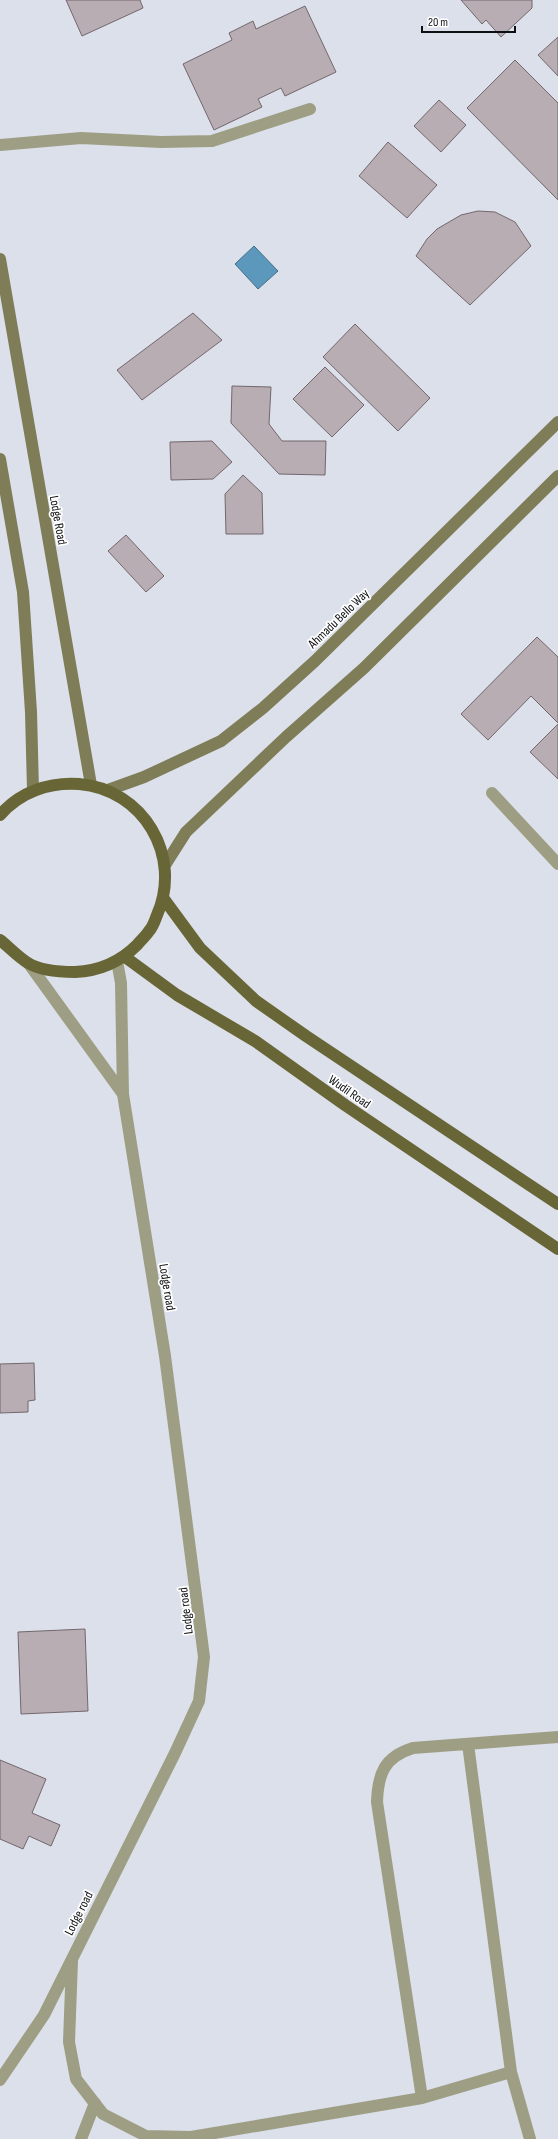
<svg xmlns="http://www.w3.org/2000/svg" width="558" height="2139" viewBox="0 0 558 2139" font-family="'Sofia Sans Condensed',sans-serif">
	<style>
		.water { fill: #5c98bb; stroke: #456f89 }
		.building { fill: #b8adb2; stroke: #72676c }
		.lines { fill: none; stroke-linecap: round; stroke-linejoin: round }
		.lane { stroke: #9e9e84; stroke-width: 12 }
		.street { stroke: #9e9e84; stroke-width: 12 }
		.secondary { stroke: #7e7d57; stroke-width: 12 }
		.primary { stroke: #686636; stroke-width: 12 }
		.labels { text-anchor: middle; stroke-width: 3.5; stroke-linejoin: round; paint-order: stroke }
		.street-label { font-size: 13px; fill: #0e0f13; stroke: #fff }
	</style>
	<rect width="100%" height="100%" fill="#dce0ea"/>
	<path class="water" d="M254 246 278 271 258 289 235 264Z"/>
	<path class="building" d="M66 0H140L143 8 82 36Z
		M461 0H532V8L501 37 486 20 482 24Z
		M305 6 336 72 285 96 281 88 258 99 262 107 214 130 183 64 232 40 229 33 253 21 256 29Z
		M558 37V76L538 55Z
		M515 60 558 103V200L467 108Z
		M439 100 466 125 441 152 414 126Z
		M388 142 437 185 407 218 359 176Z
		M478 211 495 212 515 222 531 246 470 305 416 256 427 239 437 229 461 215Z
		M193 313 222 340 142 400 117 370Z
		M355 324 430 398 398 431 323 357Z
		M325 367 364 405 332 437 293 399Z
		M232 386 271 387 269 424 282 441H326L325 475 279 474 231 423Z
		M212 441 232 462 213 479 171 480 170 442Z
		M243 475 262 493 263 534H226L225 494Z
		M126 535 164 576 146 592 108 551Z
		M537 637 558 657V723L531 696 488 740 461 714Z
		M558 724V779L530 752Z
		M34 1363 35 1400 28 1401V1412L0 1413V1364Z
		M85 1629 88 1711 21 1714 18 1632Z
		M0 1760 46 1779 32 1813 60 1825 51 1846 29 1836 23 1849 0 1839Z"/>
	<g class="lines">
		<path class="lane" d="M0 145 81 138 161 142 212 141 310 109
			M492 793 558 864"/>
		<path class="street" d="M29 964 123 1094
			M468 1744 511 2072 530 2139
			M72 1961 69 2042 76 2079 103 2114 146 2136 191 2137 422 2098 511 2072
			M0 2080 44 2015 175 1753 199 1701 204 1657 165 1356 123 1094 121 983 117 961
			M422 2098 377 1802C378 1774 384 1757 413 1748L558 1737
			M81 2139 95 2103"/>
		<path class="secondary" d="M0 259 91 785
			M0 459 23 592 31 712 33 790
			M108 790 144 777 221 741 263 708 315 661 558 422
			M165 865 186 832 286 737 364 668 558 476"/>
		<path class="primary" d="M0 815C20 792 49 782 79 784 143 789 183 856 157 915 155 920 153 927 149 931 146 936 141 940 137 945 120 962 99 971 75 972 60 972 41 971 28 963 18 957 9 947 0 940
			M164 899 200 948 256 1001 306 1036 558 1204
			M125 957 177 995 255 1041 345 1105 558 1249"/>
	</g>
	<g class="labels">
		<g class="street-label">
			<text transform="translate(59 520) rotate(80)" y="5">Lodge Road</text>
			<text transform="translate(338 618) rotate(-44)" y="5">Ahmadu Bello Way</text>
			<text transform="translate(350 1091) rotate(35)" y="5">Wudil Road</text>
			<text transform="translate(168 1287) rotate(81)" y="5">Lodge road</text>
			<text transform="translate(185 1611) rotate(-97)" y="5">Lodge road</text>
			<text transform="translate(78 1913) rotate(-63)" y="5">Lodge road</text>
		</g>
	</g>
	<path d="M422 26v6h93v-6" fill="none" stroke="#0e0f13" stroke-width="2"/>
	<text x="428" y="26" font-size="12" fill="#0e0f13" stroke="#ffffff" stroke-width="3" paint-order="stroke">20 m</text>
</svg>
